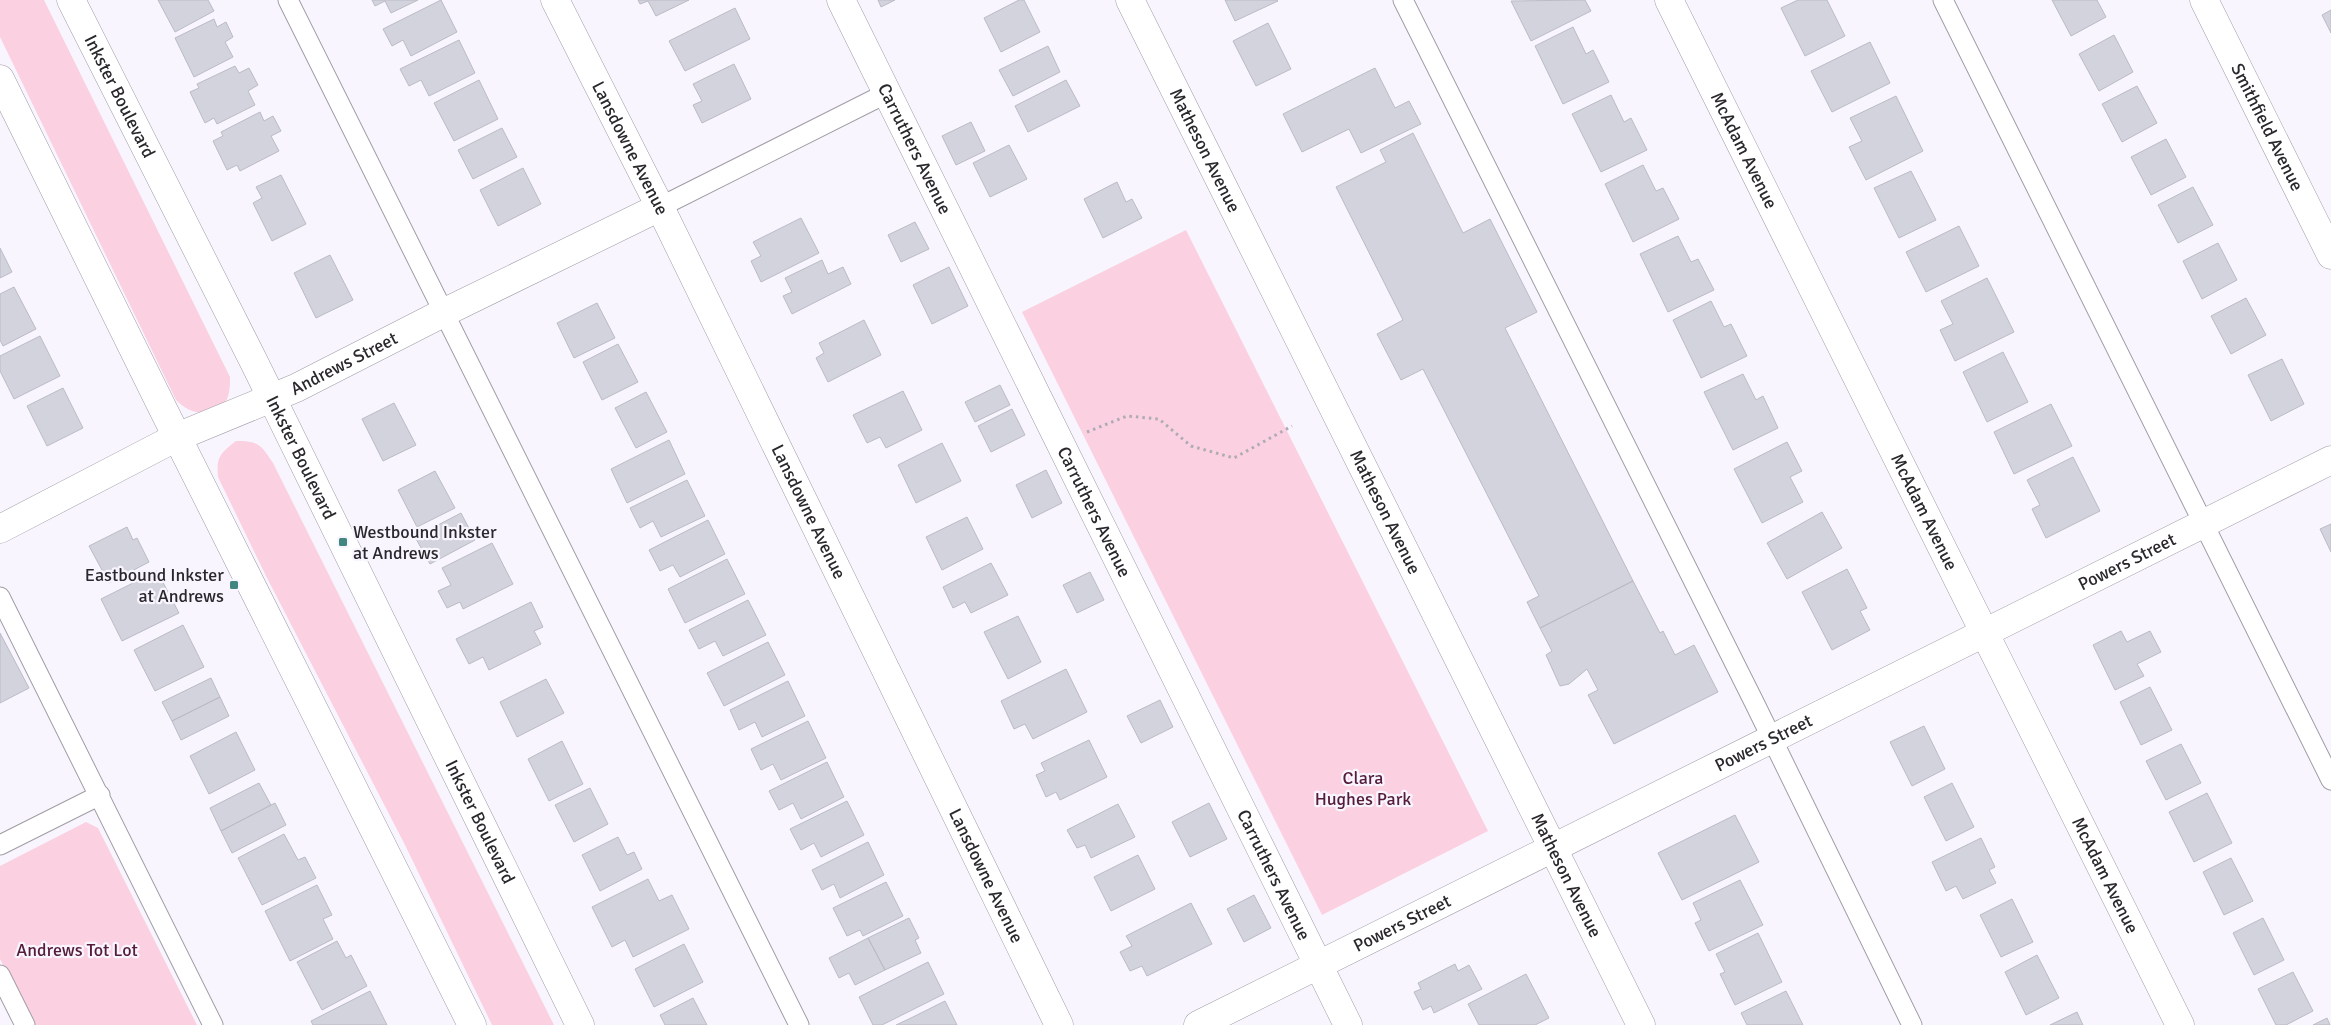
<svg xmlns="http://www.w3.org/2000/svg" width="2331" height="1025" viewBox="0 0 2331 1025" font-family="Signika,sans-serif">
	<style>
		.green { fill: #fbd1e1 }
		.building { fill: #d2d3dd; stroke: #babbc5 }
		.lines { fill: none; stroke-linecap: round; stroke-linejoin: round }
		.service-casing { stroke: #a19da6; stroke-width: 21 }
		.minor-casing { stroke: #a19da6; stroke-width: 29 }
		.secondary-casing { stroke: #a19da6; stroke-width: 29 }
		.path { stroke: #afabb3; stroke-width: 3; stroke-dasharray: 2.5 4; stroke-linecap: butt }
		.service { stroke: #fff; stroke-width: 19 }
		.minor { stroke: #fff; stroke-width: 28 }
		.secondary { stroke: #fff; stroke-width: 28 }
		.poi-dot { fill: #41877f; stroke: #f9f5ff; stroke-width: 2 }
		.labels { text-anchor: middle; stroke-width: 4.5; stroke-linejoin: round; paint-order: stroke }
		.street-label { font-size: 18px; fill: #2a282c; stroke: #f9f5ff }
		.poi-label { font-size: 18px; fill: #2a282c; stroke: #f9f5ff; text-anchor: start }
		.park-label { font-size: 18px; fill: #551c39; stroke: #f9f5ff }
	</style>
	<rect width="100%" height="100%" fill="#f9f5ff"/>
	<path class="green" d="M0 0H44L230 377C230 386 230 398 223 405 209 419 188 413 176 400L0 37Z
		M1186 230 1488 831 1322 915 1022 312Z
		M236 441C258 441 261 444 273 463L554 1025H492L405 845 266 576 218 477C216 456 221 453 236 441Z
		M86 822 98 828 197 1025H33L0 959V866Z"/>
	<path class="building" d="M158 0H208L214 11 175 32Z
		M372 0H418L391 13 385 1 375 6Z
		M441 0 457 32 411 56 403 40 392 46 383 29Z
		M638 0H689L656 16 648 1 640 4Z
		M878 0H895L881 7Z
		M1019 0H1024L1040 32 1001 52 984 18Z
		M1225 0H1277L1278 1 1235 21Z
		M1585 0 1591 11 1531 41 1511 1Z
		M1798 0H1827L1845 36 1805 56 1781 8Z
		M2052 0H2097L2106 17 2071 36Z
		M735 8 750 39 685 71 669 41Z
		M2331 10V33L2322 15Z
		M214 19 217 27 226 22 233 37 225 42 233 57 194 77 175 38Z
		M1268 23 1291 69 1256 86 1233 41Z
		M1573 27 1586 54 1593 50 1609 82 1563 104 1535 46Z
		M2114 35 2133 72 2099 91 2079 54Z
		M459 40 475 73 429 96 421 80 409 86 400 69Z
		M1870 42 1890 83 1832 112 1811 71Z
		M1048 46 1060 72 1013 96 999 70Z
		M734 64 751 99 702 123 693 105 702 101 693 84Z
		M235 66 239 73 249 68 258 85 248 91 255 105 217 124 214 118 205 123 190 92 199 88 197 84Z
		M1375 68 1395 108 1409 101 1421 124 1361 153 1349 129 1302 152 1283 114Z
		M479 80 498 119 454 141 434 103Z
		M1066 80 1080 106 1028 132 1015 106Z
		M2137 86 2157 123 2122 142 2102 104Z
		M1611 95 1624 122 1631 118 1647 150 1601 172 1572 114Z
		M1896 96 1923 151 1866 180 1849 147 1862 141 1850 118Z
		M260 112 264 121 273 116 281 131 271 136 279 151 240 171 237 165 227 170 213 141 223 136 221 132Z
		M971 122 985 151 956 165 942 136Z
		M502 128 517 157 473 179 458 150Z
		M1413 133 1463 233 1490 219 1537 312 1505 328 1633 581 1540 628 1527 602 1539 596 1423 369 1401 380 1377 334 1403 320 1336 187 1386 162 1380 150Z
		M2166 139 2186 177 2151 195 2131 157Z
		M1009 145 1027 179 990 197 973 163Z
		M1643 165 1656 191 1663 188 1679 219 1633 242 1605 184Z
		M523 168 541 204 498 226 480 190Z
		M1911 171 1936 220 1899 238 1874 188Z
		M281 175 306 224 272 241 253 203 262 198 256 187Z
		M1117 182 1126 202 1132 199 1142 218 1103 238 1084 199Z
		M2193 187 2213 225 2178 243 2158 205Z
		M801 218 819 253 761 282 751 261 761 256 753 242Z
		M915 222 929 249 901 262 888 235Z
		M1959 226 1979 266 1926 292 1906 252Z
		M1678 236 1691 262 1698 259 1714 290 1668 312 1640 254Z
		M2218 243 2237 280 2202 299 2183 261Z
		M0 248 12 272 0 278Z
		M330 255 353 300 316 318 294 273Z
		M822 260 828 274 843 267 851 284 792 314 783 296 792 292 785 278Z
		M949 267 968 306 932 324 913 285Z
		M1987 278 2014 332 1955 361 1940 330 1953 324 1941 301Z
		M14 287 36 329 3 346 0 340V294Z
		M2246 298 2266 335 2231 354 2211 316Z
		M1711 301 1724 327 1731 324 1747 356 1701 378 1673 320Z
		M597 303 615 338 574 358 557 323Z
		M864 320 881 355 828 382 816 358 824 353 819 343Z
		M40 336 60 376 14 399 0 371V356Z
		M618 344 638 382 602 400 583 362Z
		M2003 352 2028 402 1987 422 1963 372Z
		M2282 359 2304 404 2271 421 2248 375Z
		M1743 374 1756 400 1763 396 1778 428 1733 450 1704 392Z
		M1000 385 1010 405 975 422 965 402Z
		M63 388 83 428 47 446 27 406Z
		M903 391 922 430 886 448 880 437 867 443 853 415Z
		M646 392 667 432 636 448 615 408Z
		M394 403 416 445 383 461 362 419Z
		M2051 404 2072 446 2014 474 1994 432Z
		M1012 409 1025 435 991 452 978 426Z
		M669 440 685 474 627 503 611 469Z
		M1787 442 1802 471 1790 477 1803 502 1762 523 1734 469Z
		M942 443 961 481 916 503 898 465Z
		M2073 457 2100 511 2046 538 2032 509 2040 505 2027 480Z
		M1046 470 1062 503 1032 518 1016 485Z
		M435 471 455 508 417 527 398 490Z
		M687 480 705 516 661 537 653 521 640 528 630 508Z
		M1822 512 1842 548 1787 579 1767 543Z
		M461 513 475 540 430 564 415 537Z
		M967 517 983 549 942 570 926 537Z
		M708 520 725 554 680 577 673 565 660 571 649 550Z
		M2331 524V552L2320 529Z
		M127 527 133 540 137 538 149 562 109 583 89 546Z
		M492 543 513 584 463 609 460 602 447 608 438 591 451 585 442 568Z
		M727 559 745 594 685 623 668 589Z
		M991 563 1008 595 971 613 965 602 953 608 943 587Z
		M1847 569 1867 608 1860 611 1870 630 1832 650 1802 592Z
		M157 571 179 613 122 641 101 599Z
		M1090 572 1104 600 1077 613 1063 585Z
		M1633 581 1660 633 1663 631 1675 655 1694 645 1718 692 1614 744 1588 695 1598 690 1587 669 1569 684 1560 686 1546 655 1552 651 1540 628Z
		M748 600 766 635 723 656 715 641 699 649 689 630Z
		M531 602 543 627 534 631 541 644 489 670 483 657 469 664 456 639Z
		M1018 616 1041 662 1008 679 984 632Z
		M183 625 204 667 155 691 134 650Z
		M2121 631 2127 642 2150 631 2161 652 2137 664 2144 676 2115 690 2093 645Z
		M0 633 29 688 0 703Z
		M768 642 785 675 724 706 707 673Z
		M1066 669 1087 712 1033 739 1025 724 1014 729 1001 701Z
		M211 678 220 697 172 721 162 702Z
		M546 679 564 713 517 737 500 702Z
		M788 681 805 716 762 737 755 722 739 730 730 710Z
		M2150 687 2172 730 2141 745 2120 702Z
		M220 697 229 716 181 740 172 721Z
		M1160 700 1173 727 1141 743 1127 716Z
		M808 721 826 758 781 780 773 764 761 770 751 749Z
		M1924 726 1945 769 1912 786 1890 742Z
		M236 732 255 770 209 794 190 756Z
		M1089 740 1107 777 1060 800 1056 792 1046 797 1036 775 1045 771 1041 763Z
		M562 741 583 784 549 801 528 759Z
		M2181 744 2201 783 2166 800 2146 761Z
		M827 762 844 797 801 819 793 803 779 810 769 791Z
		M259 783 271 805 221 831 210 808Z
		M1952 783 1974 827 1946 841 1924 797Z
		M590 788 608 824 574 842 555 805Z
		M2207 793 2232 843 2194 862 2169 812Z
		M847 801 864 835 821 857 814 843 801 850 790 829Z
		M275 803 286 825 232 853 221 831Z
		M1209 803 1227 839 1190 857 1172 822Z
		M1118 804 1135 837 1091 858 1085 845 1077 848 1067 830Z
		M1735 815 1759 862 1682 900 1658 853Z
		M284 834 298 860 305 857 316 878 262 905 238 858Z
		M618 837 627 855 634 852 642 869 600 891 582 855Z
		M1981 838 1995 867 1989 870 1996 883 1963 899 1956 886 1946 891 1932 862Z
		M868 842 884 875 840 898 834 884 822 890 812 870Z
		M1138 855 1155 889 1111 911 1094 877Z
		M2231 858 2253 901 2224 915 2203 872Z
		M648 879 659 901 672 895 689 929 633 957 625 940 612 947 592 907Z
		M1740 880 1763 925 1709 951 1695 923 1701 920 1693 903Z
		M886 882 903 916 863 936 860 930 847 936 833 908Z
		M317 885 332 915 323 919 333 939 290 961 265 911Z
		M1254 895 1271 928 1244 942 1227 909Z
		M2012 899 2033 942 2001 957 1980 915Z
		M1191 903 1212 944 1147 976 1142 966 1130 971 1120 952 1132 946 1126 936Z
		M909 918 919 938 915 940 921 953 885 970 868 938Z
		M2263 918 2284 960 2254 975 2233 933Z
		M1758 933 1782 982 1735 1005 1720 974 1725 972 1716 954Z
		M868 938 885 970 855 985 849 973 839 978 829 958Z
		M337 941 346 958 351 955 367 986 322 1010 297 962Z
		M684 944 703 982 654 1007 635 969Z
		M2037 955 2059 998 2026 1015 2005 972Z
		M928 962 944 994 882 1025H873L859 997Z
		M1455 964 1458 971 1469 965 1482 989 1434 1013 1431 1006 1423 1010 1414 992 1421 989 1418 983Z
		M2293 972 2313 1011 2286 1025H2276L2258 989Z
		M1526 974 1549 1018 1535 1025H1479L1468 1004Z
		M370 991 387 1025H313L311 1021Z
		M1786 991 1803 1025H1747L1741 1013Z
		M693 998 707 1025H665L660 1015Z
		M945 1001 957 1025H896L913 1017Z
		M2077 1012 2083 1025H2050Z
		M2327 1018 2330 1025H2313Z"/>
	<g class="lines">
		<g class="service-casing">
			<path id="service" d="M288 0 799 1025
				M1403 0 1754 702 1912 1025
				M1943 0 2331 780
				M660 207 887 93
				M0 597 213 1025
				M0 845 100 795
				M0 975 25 1025"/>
		</g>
		<g class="minor-casing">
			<g id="minor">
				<path id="s1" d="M555 0 660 207 1059 1025"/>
				<path id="s2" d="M841 0 1348 1025"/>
				<path id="s3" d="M1130 0 1641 1025"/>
				<path id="s4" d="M1669 0 2180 1025"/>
				<path id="s5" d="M2204 0 2331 255"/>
				<path id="s6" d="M0 529 177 437 296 388 443 313 660 207"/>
				<path id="s7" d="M1198 1025 2331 460"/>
			</g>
		</g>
		<g class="secondary-casing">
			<g id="secondary">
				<path id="s8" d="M71 0 254 362 580 1025"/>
				<path d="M0 79 163 409 472 1025"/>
			</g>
		</g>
		<path class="path" d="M1087 432 1127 416 1159 419 1191 446 1234 458 1292 426"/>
		<use href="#service" class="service"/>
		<use href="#minor" class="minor"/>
		<use href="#secondary" class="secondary"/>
	</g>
	<g class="poi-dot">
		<rect x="338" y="537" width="10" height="10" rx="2.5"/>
		<rect x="229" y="580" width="10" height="10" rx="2.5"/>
	</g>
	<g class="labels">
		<g class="street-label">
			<text dy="6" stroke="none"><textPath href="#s8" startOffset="108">Inkster Boulevard</textPath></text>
			<text dy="6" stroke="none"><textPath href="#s5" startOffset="142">Smithfield Avenue</textPath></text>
			<text dy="6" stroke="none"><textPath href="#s1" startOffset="166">Lansdowne Avenue</textPath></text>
			<text dy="6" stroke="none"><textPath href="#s2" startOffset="166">Carruthers Avenue</textPath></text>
			<text dy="6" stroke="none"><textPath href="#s3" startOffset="168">Matheson Avenue</textPath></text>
			<text dy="6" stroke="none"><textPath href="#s4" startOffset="168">McAdam Avenue</textPath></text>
			<text dy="6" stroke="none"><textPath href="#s6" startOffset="382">Andrews Street</textPath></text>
			<text dy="6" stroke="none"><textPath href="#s8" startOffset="512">Inkster Boulevard</textPath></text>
			<text dy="6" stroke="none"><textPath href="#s1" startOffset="571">Lansdowne Avenue</textPath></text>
			<text dy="6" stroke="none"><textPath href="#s2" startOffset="571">Carruthers Avenue</textPath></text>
			<text dy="6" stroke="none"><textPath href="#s3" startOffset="572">Matheson Avenue</textPath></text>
			<text dy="6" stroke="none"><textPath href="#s4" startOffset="572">McAdam Avenue</textPath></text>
			<text dy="6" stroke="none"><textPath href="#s7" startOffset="1038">Powers Street</textPath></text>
			<text dy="6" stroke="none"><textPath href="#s7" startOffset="632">Powers Street</textPath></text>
			<text dy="6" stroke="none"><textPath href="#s8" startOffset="918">Inkster Boulevard</textPath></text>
			<text dy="6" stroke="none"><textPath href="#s3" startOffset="978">Matheson Avenue</textPath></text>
			<text dy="6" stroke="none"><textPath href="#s4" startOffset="978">McAdam Avenue</textPath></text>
			<text dy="6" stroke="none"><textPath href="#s1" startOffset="976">Lansdowne Avenue</textPath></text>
			<text dy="6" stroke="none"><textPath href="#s2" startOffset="976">Carruthers Avenue</textPath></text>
			<text dy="6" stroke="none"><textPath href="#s7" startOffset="228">Powers Street</textPath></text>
		</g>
		<g class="poi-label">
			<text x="353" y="538">Westbound Inkster<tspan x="353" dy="21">at Andrews</tspan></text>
			<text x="224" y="581" text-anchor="end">Eastbound Inkster<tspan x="224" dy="21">at Andrews</tspan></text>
		</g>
		<g class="park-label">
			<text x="1363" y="784">Clara<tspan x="1363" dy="21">Hughes Park</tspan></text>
			<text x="77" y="956">Andrews Tot Lot</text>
		</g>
	</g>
</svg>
